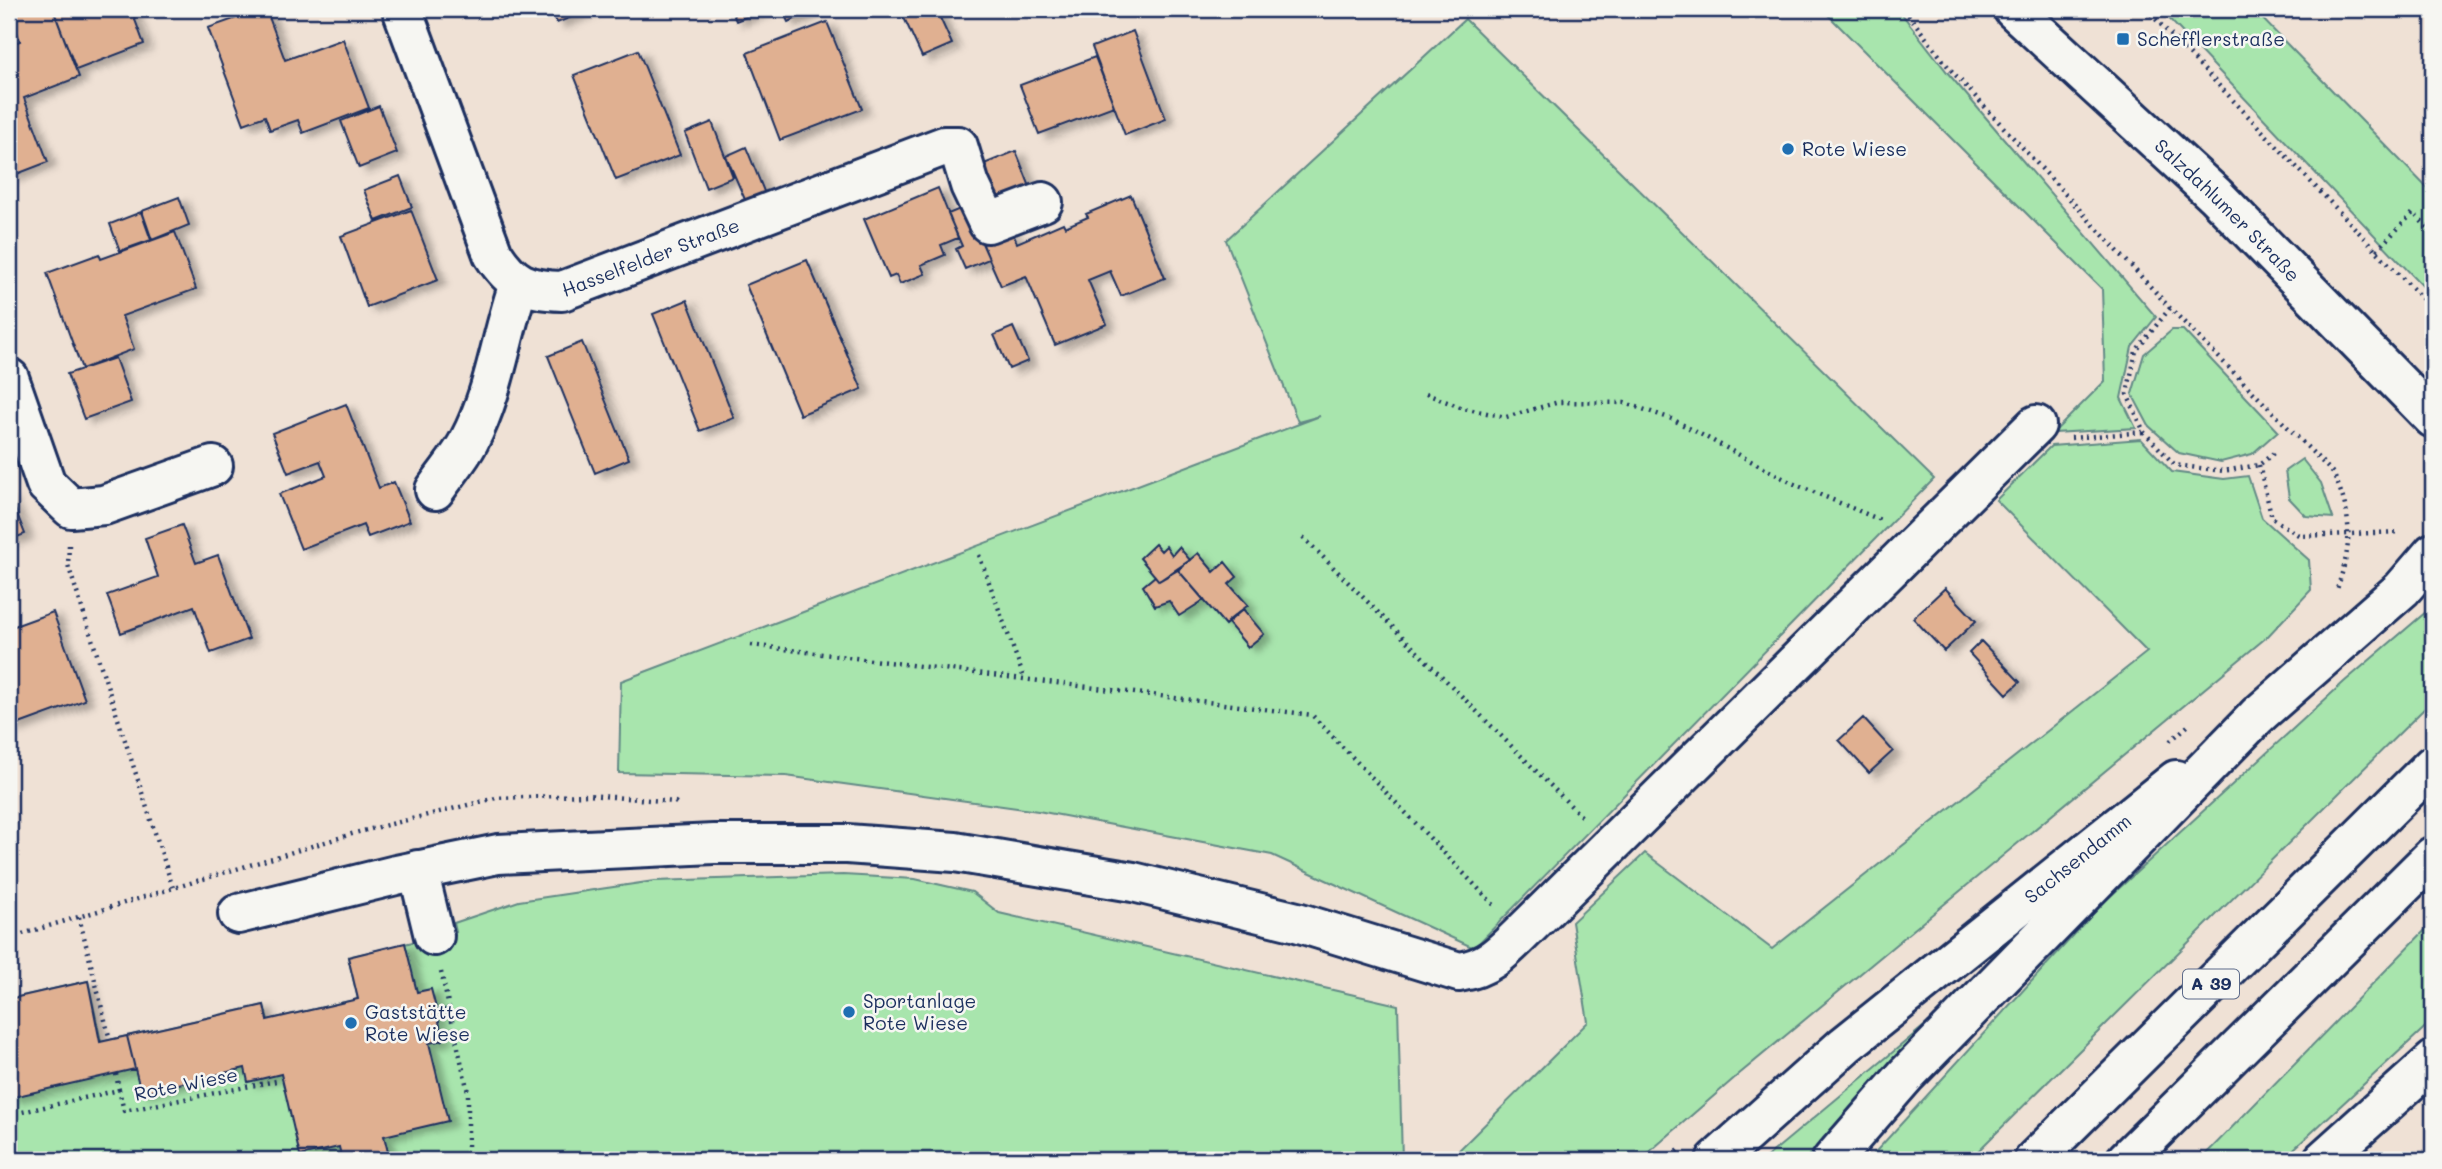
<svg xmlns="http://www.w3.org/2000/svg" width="2442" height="1169" viewBox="0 0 2442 1169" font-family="Mali,sans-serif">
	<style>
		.green { fill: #a8e5ad; stroke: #628a86; stroke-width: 2 }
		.building { fill: #e0b091; stroke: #1b2f5e; stroke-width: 2; filter: url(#shadow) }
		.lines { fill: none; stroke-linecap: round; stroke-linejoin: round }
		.minor-casing { stroke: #1b2f5e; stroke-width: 44 }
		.major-casing { stroke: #1b2f5e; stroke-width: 44 }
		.highway-casing { stroke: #1b2f5e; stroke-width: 44 }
		.path { stroke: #1b2f5e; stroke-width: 4.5; stroke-dasharray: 2 5; stroke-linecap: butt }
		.minor { stroke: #f6f6f2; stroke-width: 38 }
		.major { stroke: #f6f6f2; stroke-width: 38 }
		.highway { stroke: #f6f6f2; stroke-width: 38 }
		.poi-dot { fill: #1f6fb2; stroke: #f6f6f2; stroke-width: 2.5 }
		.labels { text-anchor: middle; stroke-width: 5; stroke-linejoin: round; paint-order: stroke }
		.shield { fill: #f6f6f2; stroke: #5d6b8a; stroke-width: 2 }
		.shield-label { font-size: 18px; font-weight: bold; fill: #1b2f5e }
		.poi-label { font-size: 19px; fill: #1b2f5e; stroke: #f6f6f2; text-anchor: start }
		.street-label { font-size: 19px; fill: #1b2f5e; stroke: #f6f6f2 }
	</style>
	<defs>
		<filter id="shadow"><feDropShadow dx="8" dy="4.5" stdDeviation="3.5" flood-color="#0004"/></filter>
	</defs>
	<rect width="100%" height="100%" fill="#efe1d5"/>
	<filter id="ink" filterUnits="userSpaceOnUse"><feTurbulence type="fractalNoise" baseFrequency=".0143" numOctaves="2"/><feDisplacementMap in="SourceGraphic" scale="14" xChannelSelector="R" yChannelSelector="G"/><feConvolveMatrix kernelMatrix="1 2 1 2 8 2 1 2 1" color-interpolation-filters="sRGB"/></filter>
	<g filter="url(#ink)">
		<path class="green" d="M1822 9H1898L1947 72 2156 317 2132 347 2121 398 2136 428 2053 433 2105 381 2102 289Z
			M2160 9H2253L2433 194V297Z
			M1465 19 1934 479 1474 948 1272 855 1038 811 786 776 619 773 621 681 1320 416 1298 422 1226 240Z
			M2172 330H2183L2278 431 2252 454 2221 462 2179 453 2149 426 2132 394 2144 354Z
			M2141 439 2172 472 2224 479 2248 476 2262 518 2309 560 2311 590 2268 636 1738 1075 1640 1160H1449L1588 1022 1572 922 1645 853 1772 949 2147 652 1996 500 2051 446Z
			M2302 459 2321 483 2333 518 2306 516 2289 498 2285 471Z
			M2433 606V700L1969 1160H1868L2103 903 2344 682Z
			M843 875 915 879 972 892 999 913 1398 1005 1402 1160H9V999L88 981 101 1042 264 1005 268 1020 358 999 348 957 456 932 454 923 519 901 654 881Z
			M2433 922V1020L2282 1160H2200Z
			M1929 1022 1805 1160H1763Z"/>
		<path class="building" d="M9 9H53L79 77 24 98 48 162 9 177V45L20 41Z
			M53 9H131L144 44 76 70Z
			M262 9H266L285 60 343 39 369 108 303 133 298 120 270 130 265 116 244 124 208 28Z
			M551 9H591L557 23Z
			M731 9H766L736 21Z
			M782 9H819L788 22Z
			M900 9H936L952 44 922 57Z
			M827 22 862 109 780 140 747 53Z
			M1133 31 1166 119 1125 135 1092 47Z
			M638 50 680 155 616 180 574 75Z
			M1095 57 1114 106 1039 134 1020 85Z
			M379 106 397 153 359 168 341 121Z
			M712 122 733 177 706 188 685 133Z
			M746 147 765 194 746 202 726 156Z
			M1016 151 1030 187 989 204 974 168Z
			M400 176 412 207 376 221 364 190Z
			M938 188 958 238 941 245 945 255 921 265 925 274 900 284 896 275 889 278 864 219Z
			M1131 195 1165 278 1121 296 1110 271 1088 280 1107 324 1055 345 1026 276 1001 286 982 243 1012 231 1017 243 1063 223 1065 227 1088 217 1086 214Z
			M179 197 189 225 152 240 142 211Z
			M967 206 989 259 965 269 956 249 962 246 948 214Z
			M411 210 438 280 367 307 341 236Z
			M141 212 151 240 120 251 110 224Z
			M175 232 196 289 122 316 134 349 82 369 47 273 99 254 101 259Z
			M807 260 862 389 800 415 746 285Z
			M687 300 734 418 700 431 653 314Z
			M1013 327 1028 361 1009 369 994 335Z
			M582 342 629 459 595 473 548 356Z
			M115 358 131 402 84 419 67 374Z
			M346 404 379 488 394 482 410 521 368 537 363 525 301 549 279 494 326 476 320 461 288 473 272 433Z
			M9 494 25 534 9 540Z
			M182 525 196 563 218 555 249 639 211 653 194 606 121 633 107 595 158 577 145 538Z
			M1155 544 1161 551 1166 546 1172 555 1179 547 1190 560 1159 581 1140 558Z
			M1198 553 1214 572 1225 562 1237 577 1229 584 1248 605 1225 625 1178 570Z
			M1178 570 1204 600 1179 616 1169 601 1155 606 1143 586 1155 576 1159 581Z
			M1945 588 1976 621 1944 651 1913 618Z
			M1243 609 1264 634 1248 647 1227 622Z
			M53 612 85 700 11 727 9 628Z
			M1981 641 2020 682 2007 694 1969 653Z
			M1863 718 1893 751 1869 773 1839 740Z
			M405 943 417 992 431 989 437 1012 443 1040 429 1043 448 1121 384 1136 390 1160H342L339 1147 300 1156 281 1074 248 1082 245 1068 141 1093 127 1036 264 1005 267 1020 358 999 348 957Z
			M88 981 100 1042 127 1036 135 1069 9 1098V999Z"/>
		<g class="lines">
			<g class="minor-casing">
				<g id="minor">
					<path id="s1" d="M402 9 493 254C512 284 527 290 562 291L944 146H958L970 185 988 223 1043 202"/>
					<path d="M9 378 46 484 71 508 104 505 213 466"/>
					<path d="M435 490C446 474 460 458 469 441 495 392 501 335 519 284"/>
					<path d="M418 870 434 936"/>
					<path d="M238 914 396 875 498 854 714 844H847L955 852 1133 882 1297 922 1459 972C1487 968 1502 953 1522 933L2036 425"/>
					<path id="s2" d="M1716 1160 1845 1045 2176 780"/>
				</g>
			</g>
			<g class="major-casing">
				<g id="major">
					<path id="s3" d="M2013 9 2215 195 2433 418"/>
					<path d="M2258 715 2402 589 2433 553"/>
					<path d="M2323 1160 2433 1061"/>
				</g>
			</g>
			<g class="highway-casing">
				<path id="highway" d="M1832 1160 1906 1075 2258 715
					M2034 1160 2433 765
					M2126 1160 2433 856"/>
			</g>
			<path class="path" d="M1904 9 1950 69 2170 308 2333 473C2354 518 2352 546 2336 592
				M2146 9 2433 310
				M2377 250 2413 213 2433 233
				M2170 308 2136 351 2127 394 2144 432 2175 465 2223 471 2259 465 2275 452
				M1426 394 1463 408 1506 417 1559 402 1625 403 1672 419 1792 483 1883 521
				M2071 438 2144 432
				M2259 465 2272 518 2300 536 2400 532
				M1303 537 1583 818
				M69 545 68 565 173 888
				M979 555 1024 678
				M751 645 1312 715 1494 905
				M2170 741 2190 724
				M79 917 110 1040
				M9 938 355 833 496 798 588 795 675 802 679 805
				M441 972 468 1092V1160
				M437 1012 449 1009
				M116 1074 119 1090
				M9 1115 119 1090 124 1111 276 1081
				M1666 1160 1679 1150"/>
			<use href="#minor" class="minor"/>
			<use href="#major" class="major"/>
			<use href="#highway" class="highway"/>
		</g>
	</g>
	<g class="poi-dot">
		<rect x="2116" y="32" width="14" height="14" rx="3.5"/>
		<circle cx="1788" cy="149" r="7"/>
		<circle cx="849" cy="1012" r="7"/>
		<circle cx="351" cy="1023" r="7"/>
	</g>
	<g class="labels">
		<rect class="shield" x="2183" y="969.5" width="56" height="29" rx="5"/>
		<g class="shield-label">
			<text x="2211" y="990">A 39</text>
		</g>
		<g class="poi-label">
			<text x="2137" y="46">Schefflerstraße</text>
			<text x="1802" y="156">Rote Wiese</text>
			<text x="863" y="1008">Sportanlage<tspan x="863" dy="22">Rote Wiese</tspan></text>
			<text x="365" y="1019">Gaststätte<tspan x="365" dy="22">Rote Wiese</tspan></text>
		</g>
		<g class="street-label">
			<text dy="7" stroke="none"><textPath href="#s3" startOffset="294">Salzdahlumer Straße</textPath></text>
			<text dy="7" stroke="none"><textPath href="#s1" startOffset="439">Hasselfelder Straße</textPath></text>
			<text dy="7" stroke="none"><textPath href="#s2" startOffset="471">Sachsendamm</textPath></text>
			<text transform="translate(186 1084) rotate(-11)" y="7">Rote Wiese</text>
		</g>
	</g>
	<rect width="2442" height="1169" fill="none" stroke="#f6f6f2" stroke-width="35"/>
	<rect x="18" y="18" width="2407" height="1134" fill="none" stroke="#1b2f5e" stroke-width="2.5" filter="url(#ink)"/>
</svg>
